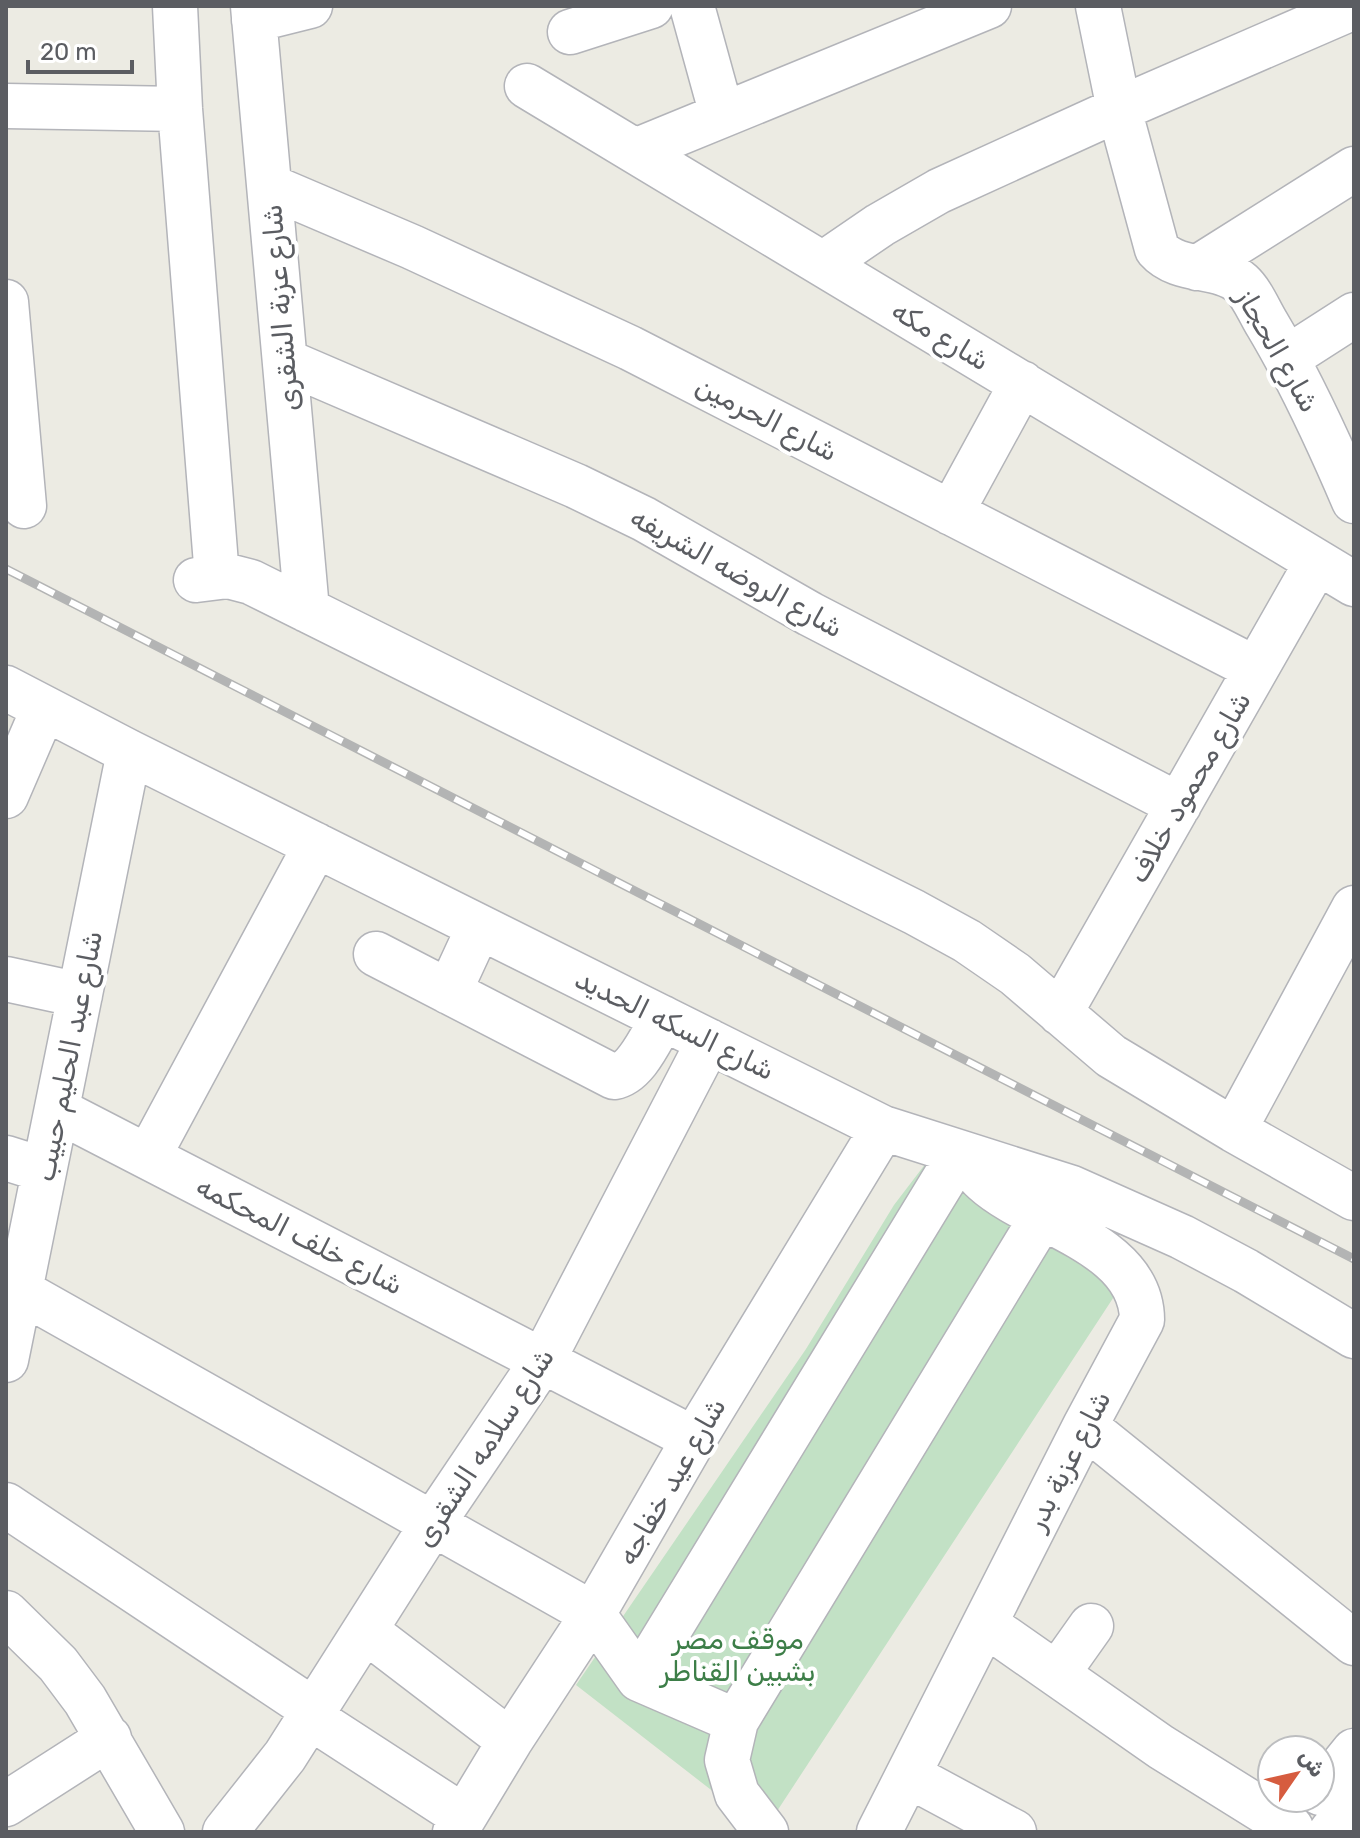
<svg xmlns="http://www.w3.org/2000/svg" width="1360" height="1838" viewBox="0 0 1360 1838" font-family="Rubik,Cairo,sans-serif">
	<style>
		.green { fill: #c2e1c5 }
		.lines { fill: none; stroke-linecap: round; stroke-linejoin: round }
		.minor-casing { stroke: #b3b4b9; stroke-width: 47 }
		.minor { stroke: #fff; stroke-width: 44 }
		.rail-casing { stroke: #b3b4b4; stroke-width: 9 }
		.rail { stroke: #fff; stroke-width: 6; stroke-dasharray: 18; stroke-linecap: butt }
		.labels { text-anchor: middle; stroke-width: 8; stroke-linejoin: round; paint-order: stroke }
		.street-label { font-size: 28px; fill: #5b5d62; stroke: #fff }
		.park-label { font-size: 28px; fill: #3d7e48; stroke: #fff }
	</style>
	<rect width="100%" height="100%" fill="#ecebe3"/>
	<path class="green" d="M939 1146 1138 1260 764 1831 576 1685 806 1349 894 1205Z"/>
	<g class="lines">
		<g class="minor-casing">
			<path id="minor" d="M175 6 180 109 217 577
				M253 6 307 610
				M692 6 722 115
				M1098 6 1119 109 1157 249C1179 274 1219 263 1241 283 1252 293 1259 311 1267 324 1301 381 1328 440 1354 501
				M254 20 310 6
				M570 32 651 6
				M527 86 1354 584
				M6 106 180 109
				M635 151 989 6
				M269 186 412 247 630 348 1256 669
				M823 264 880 225 939 191 1119 109 1354 7
				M1197 268 1354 169
				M6 302 24 506
				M1287 358 1354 315
				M285 361 576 486 644 519 810 614 1179 805
				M951 513 1022 383
				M196 580 228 576 251 582 914 912 967 941 1015 974 1111 1056 1234 1130 1354 1198
				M6 688 129 752 883 1128 1072 1188 1182 1237 1246 1271 1354 1336
				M6 796 44 708
				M376 954 614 1077C637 1073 651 1037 663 1018
				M6 979 80 995
				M449 992 479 927
				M1060 1013 1317 562
				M57 1110 694 1439
				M1234 1130 1354 908
				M148 1157 316 845
				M6 1158 44 1170
				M20 1291 593 1614 639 1679 736 1721
				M6 1360 129 752
				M1085 1426 1354 1643
				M6 1505 315 1711
				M6 1613 58 1664 85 1700 162 1832
				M985 1624 1161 1747 1291 1828
				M366 1631 510 1741
				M1057 1674 1091 1626
				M639 1679 960 1153C968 1162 975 1173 984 1181 1031 1224 1142 1243 1142 1320L1085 1426 879 1832
				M310 1717 464 1817
				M908 1775 1014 1832
				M1320 1793 1354 1751
				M6 1804 109 1738
				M225 1832 285 1756 433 1523 543 1360 709 1041
				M455 1832 510 1741 593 1614 694 1439 883 1128
				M766 1832 737 1794 727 1760 736 1721 1042 1217
				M1331 1832 1354 1805"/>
		</g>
		<use href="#minor" class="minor"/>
		<g class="rail-casing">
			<path id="rail" d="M6 569 1354 1259"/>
		</g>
		<use href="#rail" class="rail"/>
	</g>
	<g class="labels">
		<g class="street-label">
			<text transform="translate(280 308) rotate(-95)" y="10">شارع عزبة الشقرى</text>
			<text transform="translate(941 335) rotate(31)" y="10">شارع مكه</text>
			<text transform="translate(1278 350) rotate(60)" y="10">شارع الحجاز</text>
			<text transform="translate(767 418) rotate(27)" y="10">شارع الحرمين</text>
			<text transform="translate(737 572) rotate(29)" y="10">شارع الروضه الشريفه</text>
			<text transform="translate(1189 787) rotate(-60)" y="10">شارع محمود خلاف</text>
			<text transform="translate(675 1024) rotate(26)" y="10">شارع السكه الحديد</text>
			<text transform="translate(68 1056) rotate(-79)" y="10">شارع عبد الحليم حبيب</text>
			<text transform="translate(300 1235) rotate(27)" y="10">شارع خلف المحكمه</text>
			<text transform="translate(484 1447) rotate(-57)" y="10">شارع سلامه الشقرى</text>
			<text transform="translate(1068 1460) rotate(-63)" y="10">شارع عزبة بدر</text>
			<text transform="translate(671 1481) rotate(-60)" y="10">شارع عيد خفاجه</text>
		</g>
		<g class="park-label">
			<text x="738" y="1649">موقف مصر<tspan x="738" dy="32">بشبين القناطر</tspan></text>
		</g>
	</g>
	<rect width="1360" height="1838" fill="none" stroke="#5b5d62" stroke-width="16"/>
	<g transform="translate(1296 1774) rotate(56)"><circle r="38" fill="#ffffff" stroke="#bdbec0" stroke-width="2"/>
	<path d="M0-6L14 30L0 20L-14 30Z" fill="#d65c3f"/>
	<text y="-12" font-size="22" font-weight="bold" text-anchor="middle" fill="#5b5d62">ش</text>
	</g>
	<path d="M28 60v12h104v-12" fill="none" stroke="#5b5d62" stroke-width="4"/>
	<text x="40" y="60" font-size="24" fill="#5b5d62" stroke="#ffffff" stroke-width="6" paint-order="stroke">20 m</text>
</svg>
